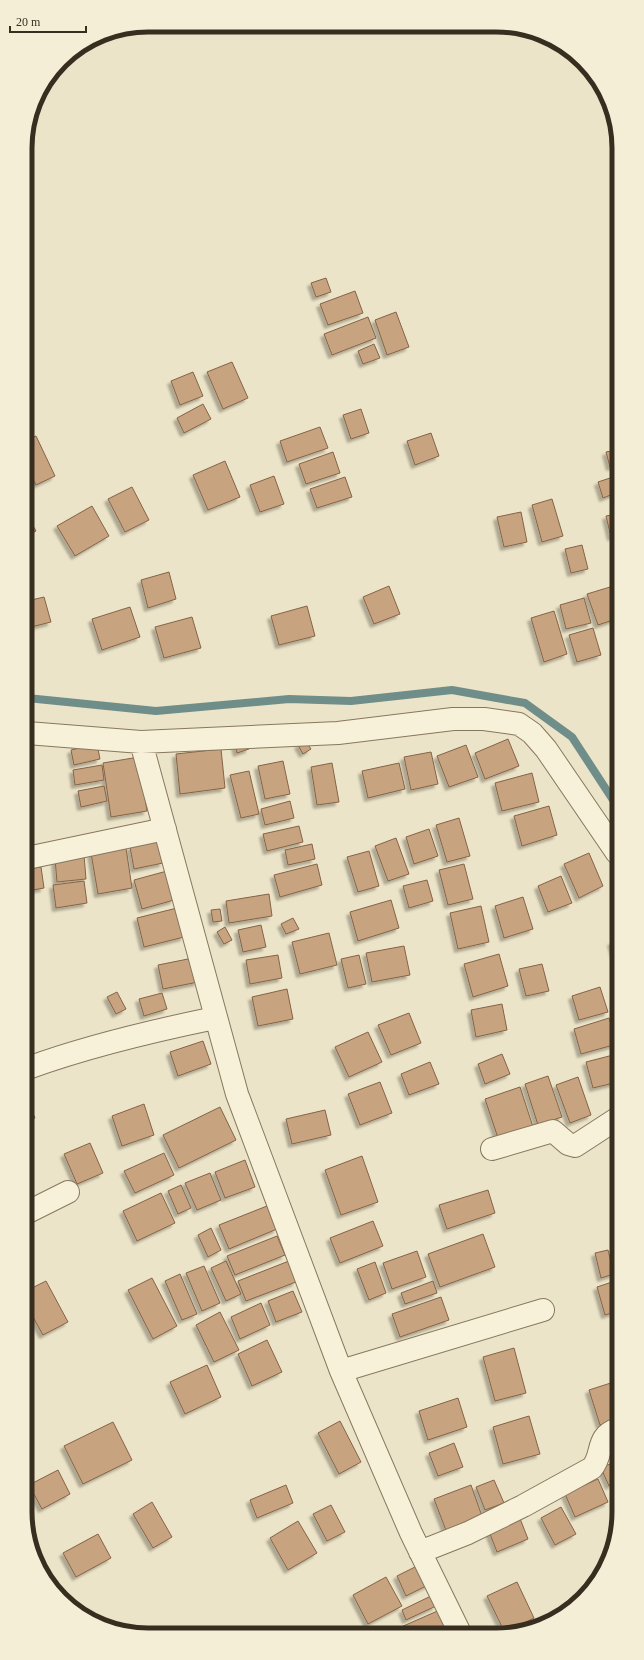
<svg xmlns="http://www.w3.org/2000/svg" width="644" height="1660" viewBox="0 0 644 1660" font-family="'Times New Roman',serif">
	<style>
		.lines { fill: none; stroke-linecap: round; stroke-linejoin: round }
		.stream { stroke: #6f8e89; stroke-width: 8 }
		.building { fill: #c8a380; stroke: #856345; filter: url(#shadow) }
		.street-casing { stroke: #87775e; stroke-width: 24 }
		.street { stroke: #f7f1da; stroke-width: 22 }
		.rim { fill: none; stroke: #382e20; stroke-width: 5 }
	</style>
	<defs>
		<filter id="shadow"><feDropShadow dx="-3.5" dy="3.5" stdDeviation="1" flood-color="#0004"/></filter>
	</defs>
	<rect width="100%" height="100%" fill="#ece4c8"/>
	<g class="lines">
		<path class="stream" d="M27 698 156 711 289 699 351 701 452 690 525 703 572 737 617 806"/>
	</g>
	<path class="building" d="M326 278 331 292 316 297 311 283Z
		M355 291 363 313 328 325 320 304Z
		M396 312 409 347 387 355 375 320Z
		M368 317 376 338 332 355 324 334Z
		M374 344 380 358 363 364 358 351Z
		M232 362 248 398 223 409 207 372Z
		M193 372 203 396 180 405 171 381Z
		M203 404 211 419 184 433 177 418Z
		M361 409 369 433 351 439 343 415Z
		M320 427 328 448 287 462 280 441Z
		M431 433 439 456 415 465 407 441Z
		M36 436 55 476 36 485 26 465V440Z
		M616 450V466L610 467 606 452Z
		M333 452 340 473 306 484 299 464Z
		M225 461 240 497 208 510 193 475Z
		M274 476 284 504 260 512 250 485Z
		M616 476V493L603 498 598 482Z
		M345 477 352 497 317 508 310 489Z
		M132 487 149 520 125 532 108 499Z
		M552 499 563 536 542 542 532 505Z
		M92 506 109 536 75 556 57 526Z
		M521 512 527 542 504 547 497 517Z
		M26 513 36 531 26 536Z
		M616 514V536L611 537 606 516Z
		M582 545 588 569 571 573 565 549Z
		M169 572 176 599 148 608 141 580Z
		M389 586 400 614 374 624 363 597Z
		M610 587 616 605V619L598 625 587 594Z
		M44 597 51 622 27 628V601Z
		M584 598 591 623 566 629 560 605Z
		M307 606 315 636 279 645 271 616Z
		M130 607 140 637 102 650 92 619Z
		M554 611 567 654 544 662 531 618Z
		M192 617 201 648 164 658 155 627Z
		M593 628 601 655 577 662 569 635Z
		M508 739 519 766 485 779 475 753Z
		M305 740 311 749 303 754 298 745Z
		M247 741 249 749 237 753 235 745Z
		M97 744 100 759 74 765 71 750Z
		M466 745 478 777 449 787 437 756Z
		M221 749 225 788 180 794 176 754Z
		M431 752 438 784 411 790 404 757Z
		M139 757 147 811 111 817 103 763Z
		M283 761 290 794 265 799 258 766Z
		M332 763 339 802 317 805 311 767Z
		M399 763 405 789 368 798 362 771Z
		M102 765 104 780 75 785 73 770Z
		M249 771 259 814 241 818 230 775Z
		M532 773 539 802 502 811 495 783Z
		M104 786 107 801 81 807 78 791Z
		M290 801 294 818 265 825 261 809Z
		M549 806 557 835 522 846 514 816Z
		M459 818 470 856 447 862 436 825Z
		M299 826 303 842 267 851 263 834Z
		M429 829 438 856 414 864 406 837Z
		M396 838 409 874 388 881 375 846Z
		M159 841 163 863 134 869 130 847Z
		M312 844 315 859 288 865 285 850Z
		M126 848 132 888 98 894 91 853Z
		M369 851 379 886 358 892 347 857Z
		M589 853 603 886 579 898 564 864Z
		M84 855 86 879 57 882 55 859Z
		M317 864 322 885 280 897 274 875Z
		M464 864 473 899 448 905 439 870Z
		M41 867 44 888 27 891V869Z
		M167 871 174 900 142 909 134 880Z
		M561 876 572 903 548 912 538 886Z
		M427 880 433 901 409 908 403 886Z
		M84 881 87 903 56 908 53 885Z
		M269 894 272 916 229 923 226 901Z
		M523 897 533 929 504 938 495 906Z
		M391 900 399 928 358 941 350 912Z
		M481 906 489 942 458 949 450 913Z
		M177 908 184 937 144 947 137 918Z
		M220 909 222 921 213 922 211 910Z
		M293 918 299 929 286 934 281 924Z
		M261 925 266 947 243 952 238 930Z
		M225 927 232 940 224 944 217 932Z
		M329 933 337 965 300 974 292 942Z
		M617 940V963L611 942Z
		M404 946 410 975 372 982 366 953Z
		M499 954 508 986 473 997 464 964Z
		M278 955 282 978 250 984 246 960Z
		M359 955 366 984 348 988 341 959Z
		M193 958 198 982 163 989 158 965Z
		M542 964 549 991 526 996 519 969Z
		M600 987 608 1012 579 1020 572 996Z
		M287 989 293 1019 258 1026 252 997Z
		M117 992 126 1009 116 1014 107 997Z
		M162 993 167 1009 144 1016 139 999Z
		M502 1004 507 1030 476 1037 471 1010Z
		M409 1013 421 1043 391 1055 378 1025Z
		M609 1018 617 1044 581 1054 574 1029Z
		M368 1032 382 1062 349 1077 335 1047Z
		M203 1041 211 1064 178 1076 170 1052Z
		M502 1054 510 1074 485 1084 478 1064Z
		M617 1054 618 1082 593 1088 586 1062Z
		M430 1062 439 1084 409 1095 401 1074Z
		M548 1076 562 1117 538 1125 525 1084Z
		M578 1077 591 1115 570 1123 556 1085Z
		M380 1082 392 1113 360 1125 348 1094Z
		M520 1087 534 1130 499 1141 485 1099Z
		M28 1101 35 1118 28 1121Z
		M144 1104 154 1135 122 1146 112 1116Z
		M220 1107 236 1140 179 1168 163 1135Z
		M325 1110 331 1135 292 1144 286 1119Z
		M90 1143 103 1173 77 1184 64 1154Z
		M164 1153 174 1175 135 1193 124 1171Z
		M362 1156 378 1202 341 1215 325 1170Z
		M245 1160 255 1187 225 1198 215 1172Z
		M210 1173 221 1200 197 1210 185 1183Z
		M181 1185 191 1208 178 1214 168 1191Z
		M488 1190 495 1213 447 1229 439 1205Z
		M161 1193 175 1223 137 1241 123 1211Z
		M267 1206 277 1229 229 1249 219 1225Z
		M373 1221 383 1246 340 1263 330 1238Z
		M211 1228 221 1250 208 1257 198 1235Z
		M483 1234 495 1267 440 1287 428 1254Z
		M277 1236 285 1255 235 1275 227 1256Z
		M608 1250 614 1274 601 1278 595 1253Z
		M417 1251 426 1277 392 1289 383 1263Z
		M226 1261 241 1294 226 1301 211 1268Z
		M289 1261 296 1282 246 1301 238 1281Z
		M375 1262 386 1293 369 1300 357 1269Z
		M204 1266 220 1303 202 1311 186 1273Z
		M180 1274 197 1314 182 1320 165 1281Z
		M152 1278 177 1326 153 1339 128 1290Z
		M618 1280V1311L605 1315 597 1287Z
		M46 1281 68 1322 43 1335 28 1308V1290Z
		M433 1281 437 1293 405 1304 401 1293Z
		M293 1291 302 1312 276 1322 268 1301Z
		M441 1297 449 1320 400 1337 392 1314Z
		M261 1303 270 1325 240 1339 231 1317Z
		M220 1312 239 1350 214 1362 196 1325Z
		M29 1340 33 1348 29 1351Z
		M267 1340 282 1372 252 1386 238 1354Z
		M514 1348 526 1393 495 1401 483 1357Z
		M207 1365 221 1397 185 1414 170 1382Z
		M617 1381 618 1386V1419L600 1425 589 1390Z
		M458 1398 467 1427 428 1440 419 1411Z
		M529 1416 540 1454 503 1464 493 1427Z
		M340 1421 361 1462 339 1474 318 1433Z
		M113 1422 132 1460 83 1484 64 1446Z
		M454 1443 463 1467 438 1476 429 1453Z
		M619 1460V1481L609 1486 601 1468Z
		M58 1470 70 1494 42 1509 29 1485Z
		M598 1479 608 1502 575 1517 565 1494Z
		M494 1480 504 1503 485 1510 476 1487Z
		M286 1485 293 1503 257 1518 250 1500Z
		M471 1485 483 1519 447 1533 434 1499Z
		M152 1502 172 1537 153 1548 133 1514Z
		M331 1505 345 1532 327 1541 313 1514Z
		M561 1507 576 1534 555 1545 541 1518Z
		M519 1516 528 1539 497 1552 488 1529Z
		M298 1521 317 1553 288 1570 270 1538Z
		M98 1534 111 1558 76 1577 63 1553Z
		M421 1564 430 1584 406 1596 397 1576Z
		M386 1577 402 1606 368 1624 353 1595Z
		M517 1582 534 1618 508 1631H504L487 1596Z
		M431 1596 436 1606 406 1620 402 1610Z
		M442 1609 448 1631H392Z"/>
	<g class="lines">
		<g class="street-casing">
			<path id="street" d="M27 733 141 742 338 733 453 719H484L519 724 532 733 546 749 617 853
				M141 742 237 1094 341 1371 411 1533 459 1631
				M27 858 165 829
				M28 1068C88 1046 152 1031 215 1018
				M492 1149 553 1131 568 1144 575 1146 618 1118
				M28 1212 68 1192
				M341 1371 543 1310
				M420 1552 468 1533 523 1506 592 1468C604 1454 595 1436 618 1429"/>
		</g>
		<use href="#street" class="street"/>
	</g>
	<path d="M0 0H644V1660H0ZM148 32H496A116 116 0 0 1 612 148V1512A116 116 0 0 1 496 1628H148A116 116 0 0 1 32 1512V148A116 116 0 0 1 148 32Z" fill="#f4eed7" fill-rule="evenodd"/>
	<path class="rim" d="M148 32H496A116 116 0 0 1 612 148V1512A116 116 0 0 1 496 1628H148A116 116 0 0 1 32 1512V148A116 116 0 0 1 148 32Z"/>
	<path d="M10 26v6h76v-6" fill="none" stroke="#382e20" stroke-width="2"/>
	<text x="16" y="26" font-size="12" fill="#382e20" stroke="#f4eed7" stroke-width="3" paint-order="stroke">20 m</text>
</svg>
